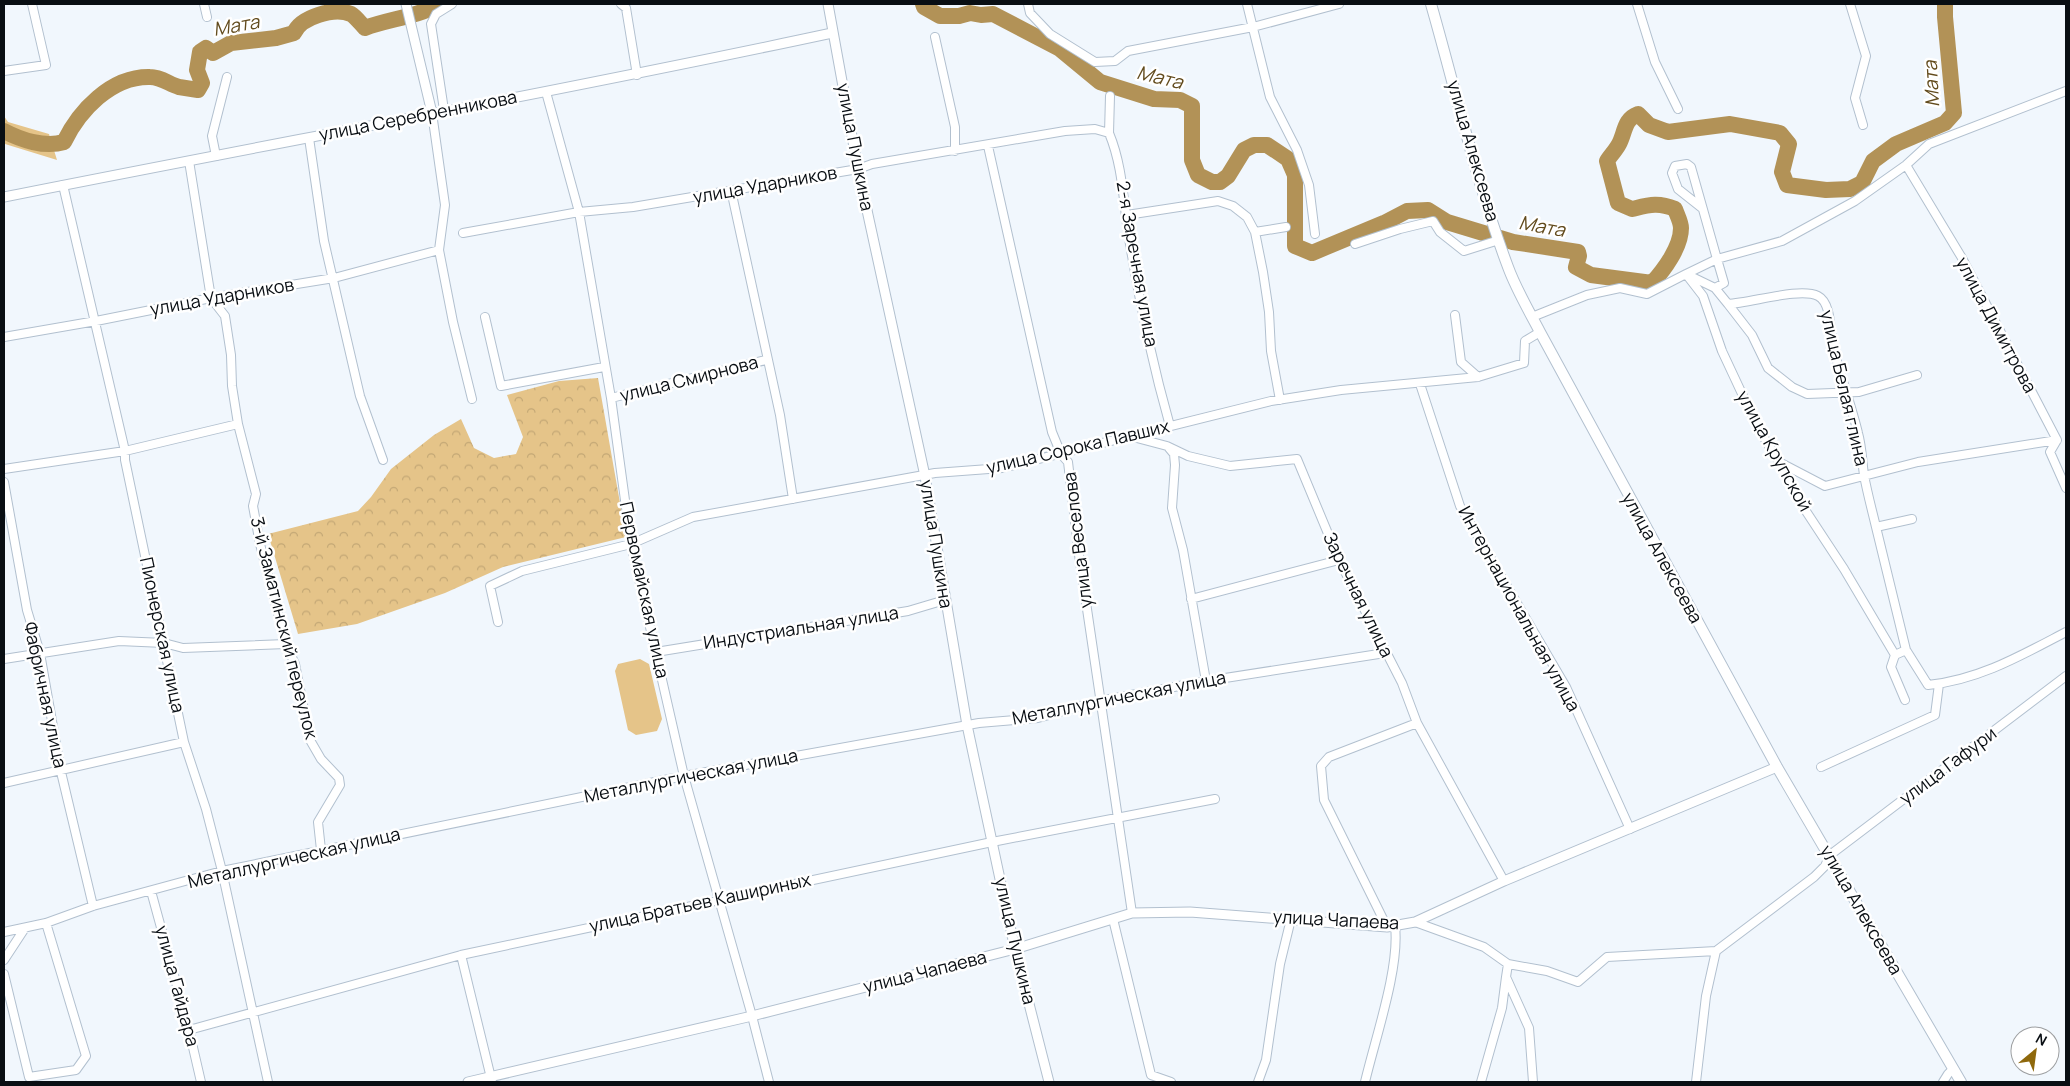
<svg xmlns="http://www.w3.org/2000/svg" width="2070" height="1086" viewBox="0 0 2070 1086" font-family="Manrope,sans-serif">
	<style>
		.grass { fill: #e5c489 }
		.forest { fill: url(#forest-crowns) }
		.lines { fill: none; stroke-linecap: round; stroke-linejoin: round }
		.river { stroke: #b29257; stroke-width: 16 }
		.minor-casing { stroke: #b2c0cf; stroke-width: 10 }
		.tertiary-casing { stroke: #b2c0cf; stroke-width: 11 }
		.secondary-casing { stroke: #b2c0cf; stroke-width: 12 }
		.minor { stroke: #fff; stroke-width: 8 }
		.tertiary { stroke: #fff; stroke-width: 9 }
		.secondary { stroke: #fff; stroke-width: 10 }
		.labels { text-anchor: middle; stroke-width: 5; stroke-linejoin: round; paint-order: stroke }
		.street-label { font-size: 18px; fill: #090e13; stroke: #fff }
		.water-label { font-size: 19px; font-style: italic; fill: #624b1d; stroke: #fff }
	</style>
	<defs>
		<pattern id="forest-crowns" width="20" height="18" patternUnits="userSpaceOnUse" patternTransform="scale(1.25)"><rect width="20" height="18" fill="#e5c489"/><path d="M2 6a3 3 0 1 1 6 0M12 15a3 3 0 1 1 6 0" fill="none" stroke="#c3a775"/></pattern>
	</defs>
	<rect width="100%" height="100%" fill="#f1f7fd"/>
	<path class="grass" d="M4 116 8 122 49 134 57 160 5 144Z
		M640 659 649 664 662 719 657 731 636 735 628 730 615 671 618 664Z"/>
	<path class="forest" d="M598 378 626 537 503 567 445 593 357 624 298 634 268 534 358 511 371 497 391 469 434 435 461 419 474 448 494 458 516 454 523 437 507 395 559 381Z"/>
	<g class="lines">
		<path class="river" d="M923 4 924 7 940 16H959L970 13 981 15 993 14 1060 49 1100 82 1154 99 1180 100 1192 106V160L1198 175 1212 182H1220L1228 176 1244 150 1254 145H1267L1288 159 1295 175V246L1312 253 1384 223 1407 211 1428 210 1447 222 1513 242 1578 252 1579 256 1576 267 1591 275 1652 283C1664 270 1681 247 1681 228 1681 222 1677 215 1675 209 1658 202 1649 205 1632 209L1618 203 1607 161C1610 156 1616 150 1619 144 1625 133 1624 119 1638 114L1649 125 1668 132 1730 124 1780 133 1789 144 1782 172 1787 185 1826 190 1850 189 1862 183 1873 161 1896 144 1945 123 1954 113 1945 17V4
			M4 131C21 140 45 148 64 142 79 111 111 76 150 77 161 77 169 84 179 87 185 88 192 89 198 90L202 83 197 70 200 52 206 48 213 53 231 43 276 38 294 33C301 17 334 7 351 14 355 16 361 24 365 28 389 19 417 17 439 4"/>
		<g class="minor-casing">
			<path id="minor" d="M204 4 207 17
				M621 4 626 8 637 75
				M1028 4 1030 13 1050 34 1095 62 1115 61 1128 51 1253 27 1339 4
				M1247 4 1270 97 1297 150 1309 185 1315 234
				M1637 4 1655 62 1678 109
				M1850 4 1866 56 1855 98 1863 125
				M935 37 955 127V151
				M4 71 46 65 32 4
				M546 92 579 212 611 398 631 544 684 776 752 1016 769 1082
				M444 110 431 24 436 14 452 4
				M432 113 445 205 439 250 453 322 472 399
				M1109 133 1110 96
				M309 138 324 241 360 396 383 460
				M988 146 1052 432 1061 454 1068 462 1079 555 1132 913
				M216 156 212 136 227 77
				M189 161 211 298 225 316 231 355 232 386 238 424 256 494 253 506 260 544 286 644 295 664 310 740 321 759 339 778 340 785 318 822 321 850
				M1906 165 1962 258 2057 440 2050 452 2066 488
				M63 185 125 451V460L184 742 206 809 222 871 268 1082
				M731 190 780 415 793 499
				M1702 208 1678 189 1672 173 1675 166 1687 164 1691 167 1717 259 1686 274 1703 296 1722 351 1758 428 1779 462 1798 499 1844 569 1895 655 1891 667 1905 700
				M1127 215 1218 201 1233 206 1247 217 1255 232 1263 272 1269 312 1271 351 1280 400
				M1255 232 1286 227
				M463 233 579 212 633 207 858 169 872 164 1065 131 1095 129 1109 133C1124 169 1123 206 1130 244 1140 305 1153 366 1170 426
				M1355 244 1400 229 1433 221 1440 232 1464 251 1499 240
				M1715 288 1728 304C1751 303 1800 287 1818 296 1832 303 1830 333 1833 346 1840 375 1851 404 1858 433 1862 447 1862 461 1864 475 1867 492 1872 510 1876 527L1912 519
				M1728 304 1752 335 1768 368 1792 387 1807 394 1859 392 1917 375
				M1455 315 1461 362 1478 377
				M485 317 501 386 604 367
				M1532 317 1587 295 1620 288 1647 294 1686 274 1715 288 1724 283 1717 259 1782 241 1855 201 1906 165 1929 144 2066 91
				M4 337 96 321 211 298 334 278 439 250
				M1420 384 1460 506 1566 687 1630 829
				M611 398 766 360
				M1133 437 1167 446 1188 456 1230 466 1297 459 1339 560 1402 683 1417 723 1504 881
				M1169 448 1174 454 1175 465 1172 508 1183 550 1206 681
				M1779 462 1825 486 1918 462 2057 440
				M4 469 125 451 238 424
				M4 482 27 610 40 653 61 772 93 906
				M1876 527 1906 650
				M1191 599 1339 560
				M498 622 490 586 522 571 631 544 693 517 935 473 1002 468 1271 401 1341 390 1478 377 1524 363 1525 341 1540 332
				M656 652 908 611 945 600
				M1895 655 1906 650 1928 685C1979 680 2022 655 2066 632
				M4 659 119 641 164 643 183 648 286 644
				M1821 767 1935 715 1939 684
				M4 783 184 742
				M151 891 189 1030 201 1082
				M1113 919 1151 1075 1171 1082
				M1415 922 1484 947 1508 964 1547 971 1578 982 1607 957 1716 951
				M1387 927 1324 800 1321 766 1329 757 1417 723
				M4 932 46 923 93 906 222 871 684 776 979 723 1038 718 1099 701 1206 681 1385 653
				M461 955 492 1082
				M4 960 25 928
				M1508 964 1506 977 1529 1028 1533 1082
				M4 974 29 1077 76 1070 86 1056 46 923
				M189 1030 461 955 992 842 1215 799
				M1258 1082 1266 1060 1280 964 1291 919
				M1365 1082C1375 1039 1400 968 1395 926
				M1481 1082 1502 1008 1506 977
				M1696 1082 1706 996 1716 951 1814 877 1825 866 1830 855 2066 676
				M1943 1082 1948 1074 1953 1069"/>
		</g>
		<g class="tertiary-casing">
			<path id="tertiary" d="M406 4 432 113
				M828 4 858 169 925 476 967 725 1015 949 1049 1082
				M4 197C280 142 557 92 832 33
				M468 1082 752 1016 1015 949 1132 913 1190 912 1387 927 1415 922 1504 881 1777 767"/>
		</g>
		<g class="secondary-casing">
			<path id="secondary" d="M1431 4C1456 91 1476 182 1508 267 1516 289 1529 311 1540 332L1777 767 1961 1082"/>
		</g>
		<use href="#minor" class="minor"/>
		<use href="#tertiary" class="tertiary"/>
		<use href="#secondary" class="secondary"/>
	</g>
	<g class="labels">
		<g class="street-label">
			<text transform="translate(418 116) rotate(-11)" y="6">улица Серебренникова</text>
			<text transform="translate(855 147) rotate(79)" y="6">улица Пушкина</text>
			<text transform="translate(1473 151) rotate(74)" y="6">улица Алексеева</text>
			<text transform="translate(765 185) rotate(-10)" y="6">улица Ударников</text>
			<text transform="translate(1137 264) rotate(80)" y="6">2-я Заречная улица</text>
			<text transform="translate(222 297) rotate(-10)" y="6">улица Ударников</text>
			<text transform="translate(1996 325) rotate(62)" y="6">улица Димитрова</text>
			<text transform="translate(689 379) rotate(-14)" y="6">улица Смирнова</text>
			<text transform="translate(1844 388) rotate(77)" y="6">улица Белая глина</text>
			<text transform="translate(1078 447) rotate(-13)" y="6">улица Сорока Павших</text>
			<text transform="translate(1774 451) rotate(61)" y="6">улица Крупской</text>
			<text transform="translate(1078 540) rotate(-97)" y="6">улица Веселова</text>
			<text transform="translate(936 544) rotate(81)" y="6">улица Пушкина</text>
			<text transform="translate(1662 558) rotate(61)" y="6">улица Алексеева</text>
			<text transform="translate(644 590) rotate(78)" y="6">Первомайская улица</text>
			<text transform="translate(1358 595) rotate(64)" y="6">Заречная улица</text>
			<text transform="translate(1519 609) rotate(61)" y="6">Интернациональная улица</text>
			<text transform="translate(284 628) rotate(76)" y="6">3-й Заматинский переулок</text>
			<text transform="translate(801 628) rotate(-9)" y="6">Индустриальная улица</text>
			<text transform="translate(162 635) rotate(78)" y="6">Пионерская улица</text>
			<text transform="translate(45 695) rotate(78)" y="6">Фабричная улица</text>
			<text transform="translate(1119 698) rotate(-11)" y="6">Металлургическая улица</text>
			<text transform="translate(1948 766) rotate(-37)" y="6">улица Гафури</text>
			<text transform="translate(691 776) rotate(-11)" y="6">Металлургическая улица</text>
			<text transform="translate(294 858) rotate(-13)" y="6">Металлургическая улица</text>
			<text transform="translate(700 903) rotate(-12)" y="6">улица Братьев Кашириных</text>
			<text transform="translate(1861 910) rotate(60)" y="6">улица Алексеева</text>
			<text transform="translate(1336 920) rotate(3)" y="6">улица Чапаева</text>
			<text transform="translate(1015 941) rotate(77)" y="6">улица Пушкина</text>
			<text transform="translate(925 972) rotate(-14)" y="6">улица Чапаева</text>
			<text transform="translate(177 986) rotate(75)" y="6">улица Гайдара</text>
		</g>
		<g class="water-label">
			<text transform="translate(236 25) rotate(-10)" y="7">Мата</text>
			<text transform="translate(1160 77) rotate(13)" y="7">Мата</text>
			<text transform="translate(1931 84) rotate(-93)" y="7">Мата</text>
			<text transform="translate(1542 226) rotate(10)" y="7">Мата</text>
		</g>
	</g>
	<rect width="2070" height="1086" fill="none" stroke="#090e13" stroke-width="10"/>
	<g transform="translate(2035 1051) rotate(29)"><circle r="24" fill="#ffffff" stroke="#9d9fa1"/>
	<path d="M0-4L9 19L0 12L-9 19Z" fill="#8e680c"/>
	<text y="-8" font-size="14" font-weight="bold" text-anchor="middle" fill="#090e13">N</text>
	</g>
</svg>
